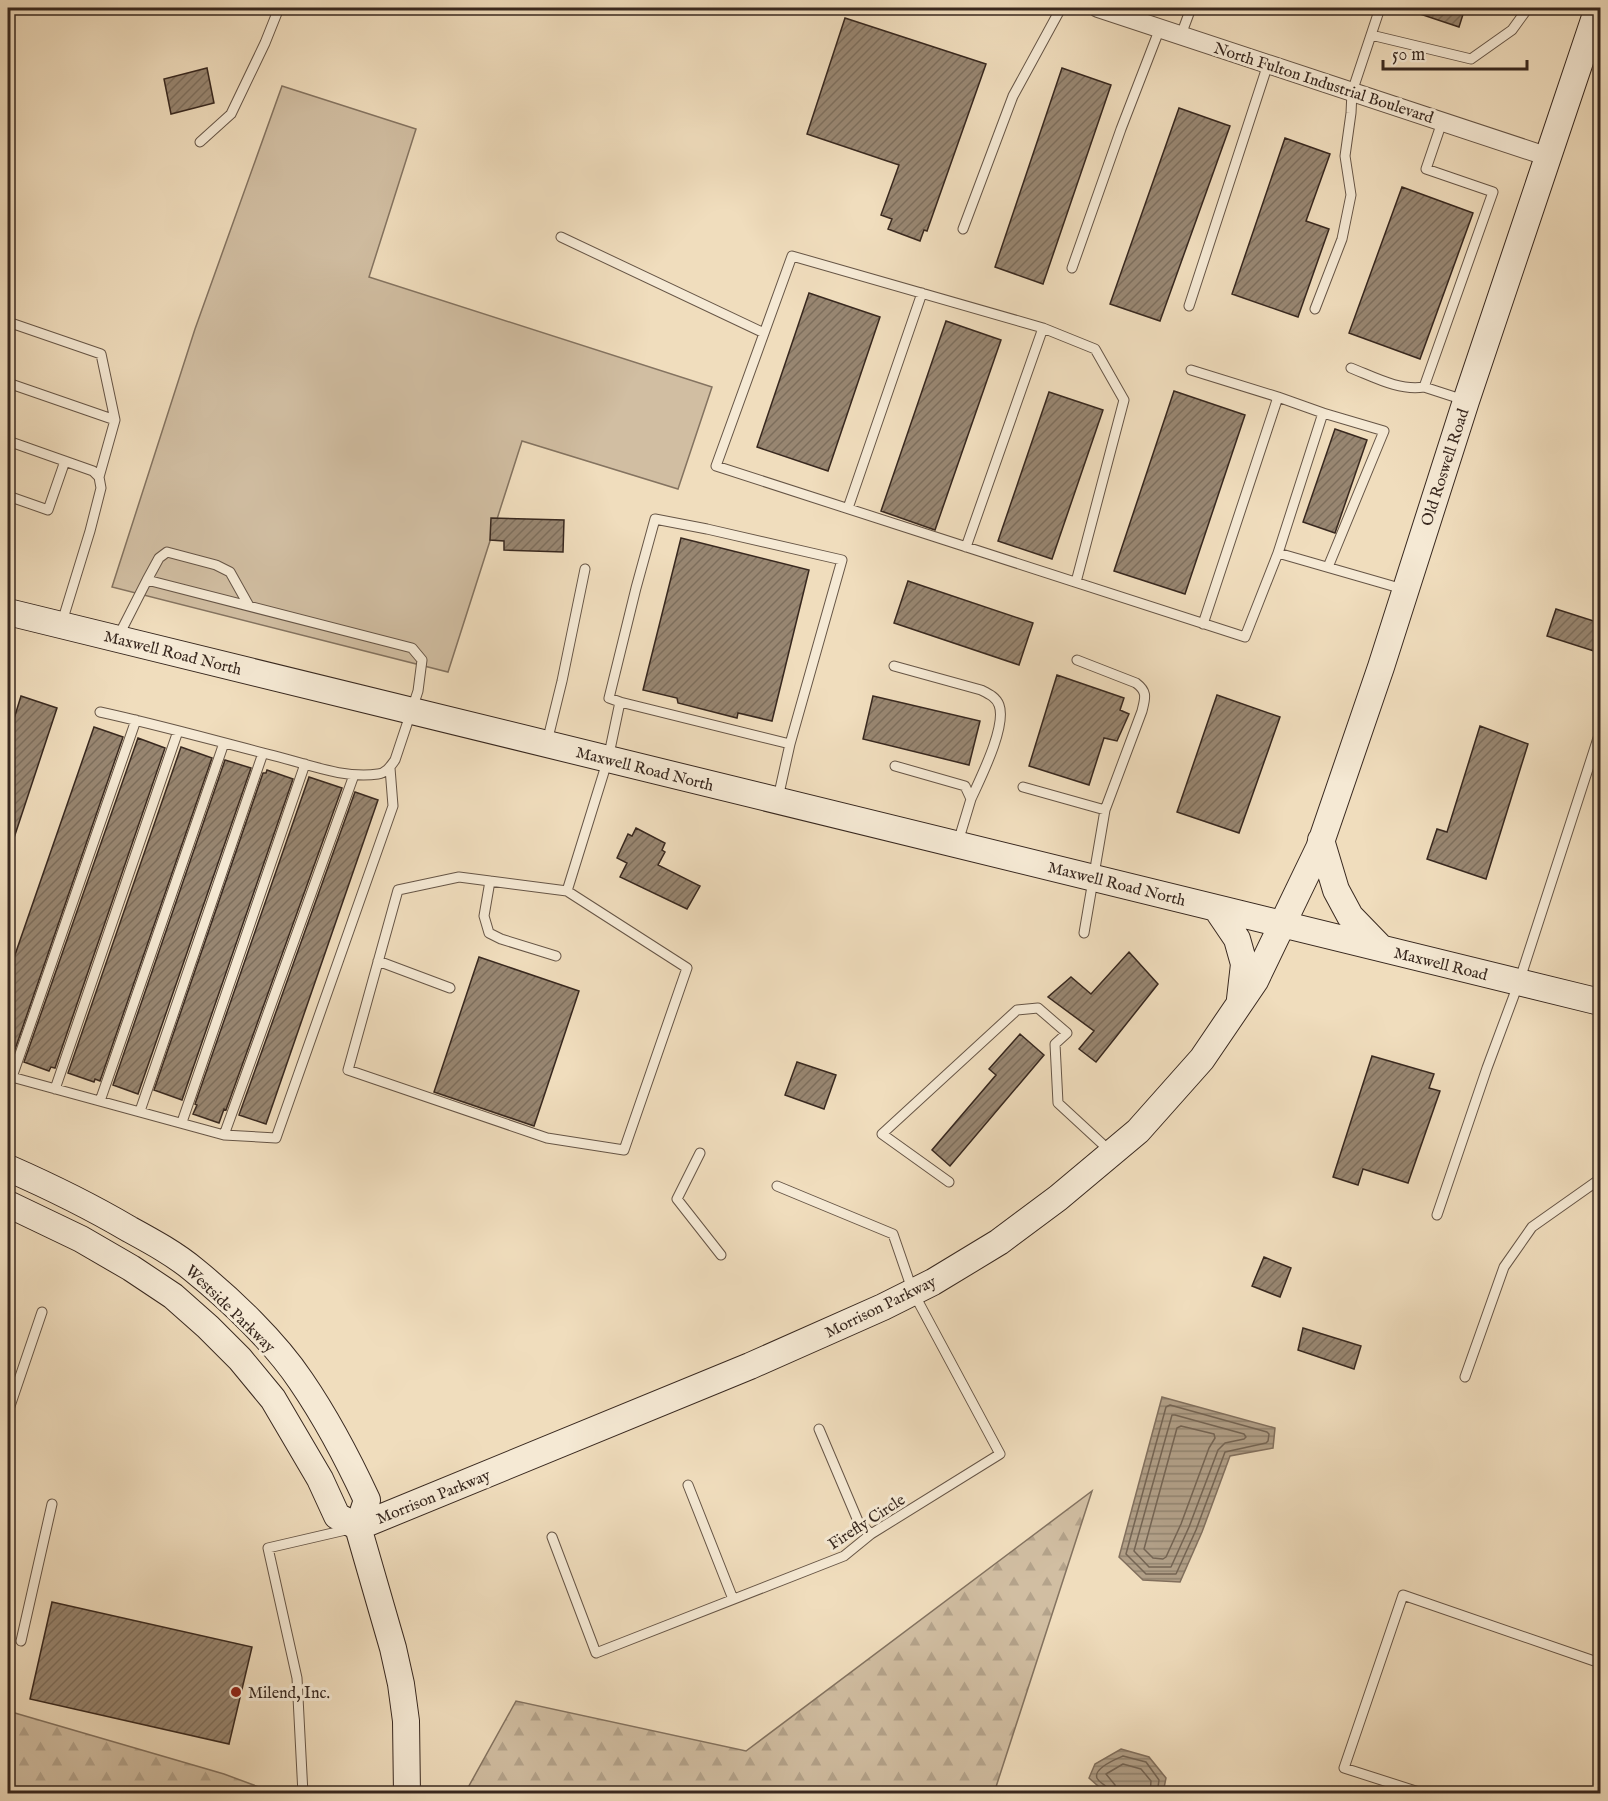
<svg xmlns="http://www.w3.org/2000/svg" width="1608" height="1801" viewBox="0 0 1608 1801" font-family="'IM FELL English',serif">
	<style>
		.forest { fill: url(#forest-firs); stroke: #847360; stroke-width: 1.5 }
		.park { fill: #d1bea2; stroke: #847360; stroke-width: 1.5 }
		.water { fill: url(#water-rules); stroke: #816f5d; stroke-width: 1.5 }
		.lines { fill: none; stroke-linecap: round; stroke-linejoin: round }
		.shore { stroke: #746453; stroke-width: 1.5 }
		.building { fill: url(#building-hatch); stroke: #38281f; stroke-width: 1.5 }
		.lane-casing { stroke: #665546; stroke-width: 11 }
		.street-casing { stroke: #665546; stroke-width: 20 }
		.secondary-casing { stroke: #38281f; stroke-width: 28 }
		.lane { stroke: #f5e9d4; stroke-width: 9 }
		.street { stroke: #f5e9d4; stroke-width: 18 }
		.secondary { stroke: #f5e9d4; stroke-width: 26 }
		.poi-dot { fill: #8f2418; stroke: #f5e9d4; stroke-width: 2 }
		.labels { text-anchor: middle; stroke-width: 6; stroke-linejoin: round; paint-order: stroke }
		.street-label { font-size: 16px; fill: #38281f; stroke: #f5e9d4 }
		.poi-label { font-size: 16px; fill: #38281f; stroke: #f5e9d4; text-anchor: start }
	</style>
	<defs>
		<pattern id="forest-firs" width="22" height="20" patternUnits="userSpaceOnUse" patternTransform="scale(1.5)"><rect width="22" height="20" fill="#d1bea2"/><path d="M5 1l3.5 6h-7zM16 11l3.5 6h-7z" fill="#b4a38b"/></pattern>
		<pattern id="water-rules" width="6" height="5" patternUnits="userSpaceOnUse" patternTransform="scale(1.5)"><rect width="6" height="5" fill="#b19f87"/><path d="M0 2.5h6" fill="none" stroke="#91826e"/></pattern>
		<pattern id="building-hatch" width="6" height="6" patternUnits="userSpaceOnUse" patternTransform="scale(1.5)"><rect width="6" height="6" fill="#988671"/><path d="M-1 1l2-2M0 6l6-6M5 7l2-2" fill="none" stroke="#7d6e5c"/></pattern>
	</defs>
	<rect width="100%" height="100%" fill="#f0ddbd"/>
	<filter id="stains"><feTurbulence type="fractalNoise" baseFrequency=".00333" numOctaves="4"/><feColorMatrix values="0 0 0 0 .2 0 0 0 0 .09 0 0 0 0 .02 0 0 0 .5 -.17"/></filter>
	<radialGradient id="worn" r=".72"><stop offset=".6" stop-color="#630" stop-opacity="0"/><stop offset="1" stop-color="#630" stop-opacity=".3"/></radialGradient>
	<path class="forest" d="M1092 1491 994 1793H465L516 1701 746 1751Z
		M8 1711 224 1774 275 1793H8Z"/>
	<path class="park" d="M282 86 416 129 369 277 712 387 678 489 522 441 448 672 112 587 195 329Z"/>
	<path class="water" d="M1162 1397 1275 1428 1273 1448 1230 1456 1202 1532 1180 1582 1143 1580 1119 1557Z
		M1121 1749 1149 1757 1166 1778 1163 1793H1106L1089 1778 1095 1764Z"/>
	<g class="lines">
		<path class="shore" d="M1170 1405 1267 1432 1269 1434 1268 1441 1266 1443 1225 1452 1196 1530 1176 1574H1146L1126 1554 1166 1407Z
			M1172 1415H1175L1244 1434 1246 1437 1244 1439 1225 1443 1218 1450 1189 1527 1171 1567H1149L1134 1551Z
			M1181 1426 1214 1434 1215 1438 1209 1448 1181 1524 1166 1557 1163 1559 1153 1558 1144 1549 1177 1428Z
			M1109 1794C1108 1783 1100 1785 1097 1778 1093 1768 1116 1759 1123 1756L1146 1762 1159 1780 1157 1794
			M1117 1794 1115 1785 1106 1774 1123 1764 1141 1769 1151 1781 1150 1794"/>
	</g>
	<path class="building" d="M1408 8H1465L1459 27 1408 10Z
		M845 18 986 64 927 231 924 230 920 241 888 229 892 219 881 215 899 165 807 134Z
		M207 68 214 103 171 114 164 79Z
		M1062 68 1111 85 1043 284 995 267Z
		M1179 108 1230 126 1160 321 1110 304Z
		M1285 138 1330 154 1306 221 1329 229 1298 317 1232 294Z
		M1402 187 1473 213 1420 359 1349 333Z
		M809 293 880 317 828 471 757 447Z
		M946 321 1001 340 935 530 881 511Z
		M1174 391 1245 415 1185 594 1114 571Z
		M1049 392 1103 410 1052 559 998 541Z
		M1335 429 1367 440 1335 533 1303 522Z
		M491 518 564 520 563 552 504 550V541L490 540Z
		M681 538 809 570 772 721 738 713 737 718 678 703 677 698 643 690Z
		M908 581 1033 623 1019 665 894 623Z
		M1556 609 1600 623V653L1547 636Z
		M1057 675 1124 698 1120 710 1129 714 1117 741 1104 738 1089 785 1029 766Z
		M1217 695 1280 717 1239 833 1177 812Z
		M21 696 57 708 10 850 8 849V738Z
		M873 696 980 721 969 765 863 739Z
		M1480 726 1528 744 1486 879 1427 859 1437 829 1447 832Z
		M94 727 123 737 12 1058 8 1057V975Z
		M138 738 165 748 55 1068 51 1067 49 1071 24 1062Z
		M181 747 212 758 100 1081 95 1079 94 1082 68 1073Z
		M225 760 251 768 138 1094 113 1085Z
		M267 770 293 779 182 1100 154 1090 263 773H266Z
		M309 777 342 788 226 1110 224 1109 219 1123 193 1114 197 1105 195 1104Z
		M355 792 378 800 266 1124 239 1115Z
		M636 828 665 843 662 850 665 852 658 865 700 886 687 909 620 877 627 863 617 858 628 834 632 836Z
		M1129 952 1158 984 1096 1062 1079 1049 1094 1031 1048 997 1071 977 1091 994Z
		M479 957 579 991 534 1126 434 1092Z
		M1020 1034 1044 1055 950 1166 932 1150 996 1075 989 1069Z
		M1372 1056 1434 1074 1429 1088 1440 1091 1408 1183 1363 1169 1358 1185 1333 1177Z
		M797 1062 836 1075 824 1109 785 1095Z
		M1264 1257 1291 1268 1280 1297 1252 1286Z
		M1303 1328 1361 1346 1354 1369 1298 1350Z
		M52 1602 252 1647 229 1744 30 1699Z"/>
	<g class="lines">
		<g class="lane-casing">
			<path id="lane" d="M1181 35 1191 8
				M1371 35 1471 59 1512 30 1528 8
				M1442 122 1426 169 1493 192 1424 387 1464 400
				M200 142 231 114 265 43 279 8
				M963 229 1013 96 1061 8
				M561 237 764 333
				M1072 268 1121 129 1160 28
				M1189 306 1268 64
				M1315 309 1342 239 1351 195 1345 156 1351 113 1352 92 1380 8
				M8 322 101 354 115 420 99 477
				M1351 368C1374 377 1399 391 1424 387
				M1191 370 1278 397
				M8 383 115 420
				M1323 413 1384 431 1328 567
				M8 441 93 471 99 477 101 488 90 531 62 622
				M8 496 48 510 65 461
				M848 508 922 293
				M966 547 1043 328
				M147 580 159 558 167 552 216 565 230 572 249 606
				M1076 582 1124 400 1095 349 1043 328 792 256 716 466 1245 637 1278 553 1403 589
				M1203 624 1278 397 1323 413 1278 553
				M1077 660 1136 683C1148 692 1145 698 1142 711L1105 810 1084 933
				M894 666 981 690C989 694 996 697 999 705 1007 726 980 779 971 799
				M100 712C160 725 219 742 279 757 310 765 345 779 378 774 386 773 390 767 395 760L418 691 422 660 412 648 147 580 118 637
				M547 742 562 681 585 569
				M895 766 965 786 971 799 958 842
				M1023 787 1105 810
				M778 798 790 744
				M490 881 484 916 489 933 501 939 556 956
				M567 891 459 877 398 890 348 1070 547 1138 624 1150 687 968 567 891 608 759 620 702 609 698 636 588 655 519 707 529 842 560 790 744 620 702
				M378 961 450 988
				M8 1076 224 1135 354 775
				M12 1077 136 720
				M55 1089 178 731
				M100 1101 224 743
				M140 1111 263 753
				M182 1122 305 764
				M224 1135 276 1138 393 806 390 768
				M700 1153 677 1199 721 1255
				M949 1182 882 1134 1017 1010 1038 1008 1067 1033 1055 1044 1058 1103 1110 1151
				M1437 1215 1487 1068 1519 982 1600 732
				M1465 1377 1504 1267 1532 1227 1600 1179
				M8 1412 42 1312
				M819 1429 858 1521 871 1534
				M688 1485 733 1599
				M552 1537 596 1653 844 1556 871 1534 1000 1454 913 1292 893 1234 777 1186
				M21 1641 52 1504
				M303 1794 297 1678 268 1548 350 1529
				M1425 1794 1344 1768 1403 1595 1600 1663"/>
		</g>
		<g class="street-casing">
			<path id="street" d="M1098 8 1549 157"/>
		</g>
		<g class="secondary-casing">
			<path id="secondary" d="M8 612 1600 1002
				M1321 840 1336 890 1350 916 1381 948
				M1216 908 1237 939 1244 964 1240 999
				M8 1168C49 1186 90 1206 129 1229 151 1241 175 1254 194 1270 231 1300 275 1342 301 1381 327 1419 348 1459 367 1500L358 1527 393 1648 401 1684 406 1721 407 1794
				M8 1204 81 1239 131 1268 173 1296 208 1327 240 1359 273 1399 320 1479 337 1516 358 1527
				M358 1527 750 1366 883 1307 933 1282 999 1242 1058 1198 1138 1131 1202 1059 1255 981 1319 848 1381 667 1466 401 1598 8"/>
		</g>
		<use href="#lane" class="lane"/>
		<use href="#street" class="street"/>
		<use href="#secondary" class="secondary"/>
	</g>
	<circle class="poi-dot" cx="236" cy="1692" r="6"/>
	<g class="labels">
		<g class="street-label">
			<text transform="translate(1324 82) rotate(18)" y="6">North Fulton Industrial Boulevard</text>
			<text transform="translate(1444 467) rotate(-72)" y="6">Old Roswell Road</text>
			<text transform="translate(173 652) rotate(14)" y="6">Maxwell Road North</text>
			<text transform="translate(645 768) rotate(14)" y="6">Maxwell Road North</text>
			<text transform="translate(1117 883) rotate(14)" y="6">Maxwell Road North</text>
			<text transform="translate(1441 963) rotate(14)" y="6">Maxwell Road</text>
			<text transform="translate(880 1306) rotate(-26)" y="6">Morrison Parkway</text>
			<text transform="translate(231 1308) rotate(44)" y="6">Westside Parkway</text>
			<text transform="translate(433 1496) rotate(-22)" y="6">Morrison Parkway</text>
			<text transform="translate(866 1521) rotate(-33)" y="6">Firefly Circle</text>
		</g>
		<g class="poi-label">
			<text x="248" y="1698">Milend, Inc.</text>
		</g>
	</g>
	<rect width="1608" height="1801" fill="none" stroke="#f0ddbd" stroke-width="30"/>
	<rect x="9" y="9" width="1590" height="1783" fill="none" stroke="#38281f" stroke-width="3"/>
	<rect x="15" y="15" width="1578" height="1771" fill="none" stroke="#38281f" stroke-width="1.5"/>
	<path d="M1383 60v9h144v-9" fill="none" stroke="#38281f" stroke-width="3"/>
	<text x="1392" y="60" font-size="18" fill="#38281f" stroke="#f5e9d4" stroke-width="4.5" paint-order="stroke">50 m</text>
	<rect width="100%" height="100%" filter="url(#stains)"/>
	<rect width="100%" height="100%" fill="url(#worn)"/>
</svg>
